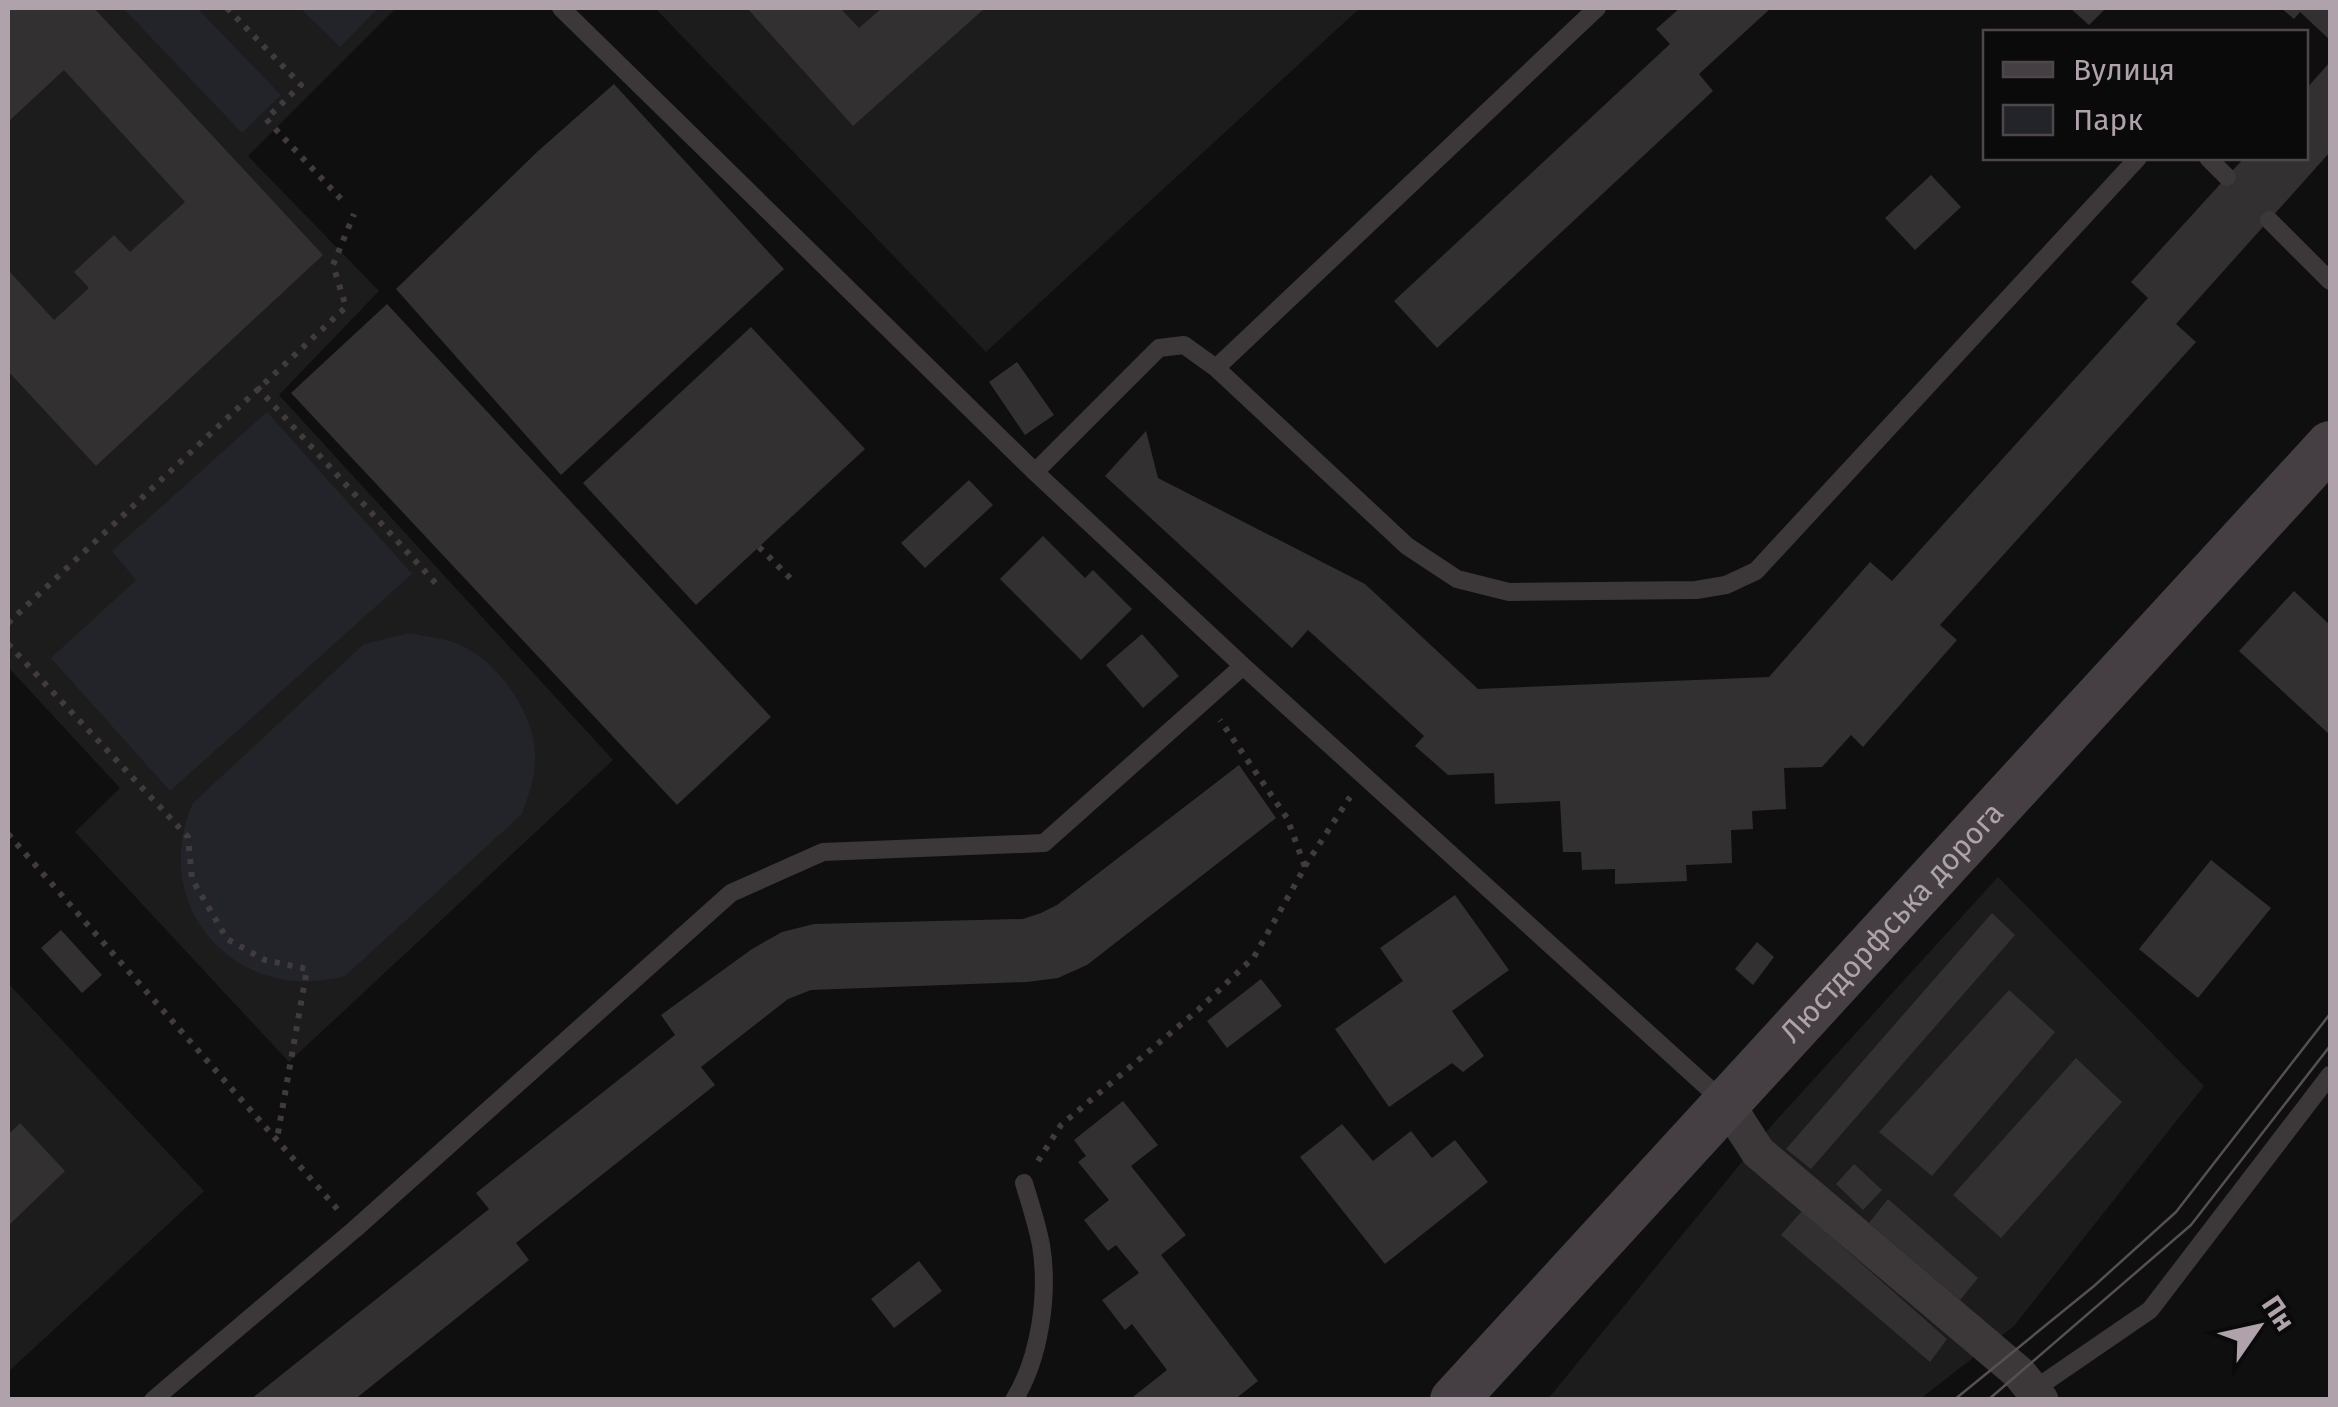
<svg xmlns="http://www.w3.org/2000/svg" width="2338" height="1407" viewBox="0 0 2338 1407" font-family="'Fira Sans',sans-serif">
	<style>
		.built { fill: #1d1c1c }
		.green { fill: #22242a }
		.building { fill: #323031 }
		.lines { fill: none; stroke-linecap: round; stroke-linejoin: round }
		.path { stroke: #413b3f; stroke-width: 6; stroke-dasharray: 5 8; stroke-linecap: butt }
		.service { stroke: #3c383a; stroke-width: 18 }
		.minor { stroke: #3c383a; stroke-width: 35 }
		.secondary { stroke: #453f43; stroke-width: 48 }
		.tram { stroke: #564f54; stroke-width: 2.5 }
		.labels { text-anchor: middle; stroke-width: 8; stroke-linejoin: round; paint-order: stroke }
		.street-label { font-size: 30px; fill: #b0a2ab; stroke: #0b0a0b }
	</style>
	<rect width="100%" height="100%" fill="#100f10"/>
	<path class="built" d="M8 8H396L248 156 379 291 279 395 613 760 289 1062 75 832 120 788 8 667Z
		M655 8H1360L986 352Z
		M1998 877 2204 1086 2014 1326 1920 1399 1547 1400 1773 1124Z
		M8 983 204 1191 8 1372Z"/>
	<path class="green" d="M123 8H197L281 95 242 133Z
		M300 8H378L340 47Z
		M267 412 412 574 170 791 51 658 136 580 112 551Z
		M410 633C425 636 441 638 456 643 496 659 533 710 535 753 536 774 529 795 522 814L345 976C237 1006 147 907 193 803L364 644Z"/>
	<path class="building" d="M8 8H94L323 255 96 466 8 371V270L54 320 89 288 74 272 114 235 130 252 185 202 64 70 8 122Z
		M747 8H840L859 28 882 8H985L853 126Z
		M1680 8H1771L1699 74 1713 91 1437 348 1394 301 1670 44 1656 29Z
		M2070 8H2106L2089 25Z
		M2281 8H2330V40L2300 12 2294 19Z
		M2330 62V152L2176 324 2196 342 1940 625 1957 640 1863 747 1851 735 1822 767 1784 768 1786 809 1752 811 1753 829 1731 830 1732 863 1686 865 1687 881 1615 884V869L1582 870 1581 852H1563L1560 801 1495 804 1494 773 1448 775 1415 746 1424 736 1308 630 1292 648 1105 476 1146 431 1158 478 1365 584 1478 689 1769 677 1870 562 1892 581 2148 298 2131 282 2244 158H2306V89Z
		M614 84 784 269 561 475 396 289 537 152Z
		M1931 175 1961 207 1915 250 1885 218Z
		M387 304 771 717 677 805 291 393Z
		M751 327 865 449 696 605 583 483Z
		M1017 362 1054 415 1025 435 989 382Z
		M969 480 993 505 925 568 901 543Z
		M1043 536 1085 578 1093 570 1132 609 1081 660 1000 579Z
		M2294 591 2330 625V735L2239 651Z
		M1142 634 1179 676 1143 708 1106 665Z
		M1239 765 1276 818 1087 965 1058 978 1027 982 811 990 788 999 701 1067 715 1085 516 1243 529 1260 354 1400H250L489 1209 476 1193 675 1035 661 1015 752 949 782 932 814 924 1023 919 1041 913 1057 905Z
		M2211 860 2271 908 2198 998 2139 949Z
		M1455 895 1509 970 1452 1011 1484 1056 1463 1072 1452 1063 1389 1107 1335 1029 1403 981 1380 948Z
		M1992 913 2015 935 1811 1169 1786 1149Z
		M61 930 102 975 82 993 41 948Z
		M1757 942 1774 957 1753 985 1735 969Z
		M1261 979 1282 1006 1227 1048 1207 1021Z
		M2009 990 2055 1032 1932 1176 1879 1132Z
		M2076 1058 2122 1102 2001 1238 1953 1195Z
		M1123 1101 1158 1145 1131 1166 1186 1235 1161 1255 1258 1381 1234 1400H1129L1167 1370 1132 1324 1125 1330 1102 1300 1139 1273 1116 1245 1108 1251 1084 1220 1109 1200 1078 1162 1086 1156 1074 1140Z
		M20 1123 65 1171 8 1226V1135Z
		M1342 1124 1373 1161 1411 1131 1432 1158 1455 1140 1488 1182 1385 1264 1300 1157Z
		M1854 1164 1882 1190 1863 1210 1836 1184Z
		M1888 1199 1978 1278 1960 1300 1869 1223Z
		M1802 1211 1947 1339 1930 1362 1781 1235Z
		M919 1261 942 1291 894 1328 871 1299Z"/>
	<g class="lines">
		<path class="path" d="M227 8 301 85 266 119 341 199
			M257 387 440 588
			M759 547 792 580
			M8 623 346 307 333 265 354 214
			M8 644 188 837 192 879 227 939 265 960 307 969 277 1139
			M8 834 340 1212
			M1305 866 1350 797
			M1038 1161 1061 1125 1198 1010 1254 957 1305 867 1287 818 1220 720"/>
		<path class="service" d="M561 8 1035 472 1243 666 1726 1104
			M2208 158 2227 177
			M2269 220 2330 281
			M1216 368 1407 546 1457 579 1509 592 1696 590 1726 585 1756 571 2138 158
			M1035 472 1159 348 1184 345 1216 368 1597 8
			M2029 1393 2150 1310 2330 1075
			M153 1400 355 1229 731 893 823 852 1044 843 1243 666
			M1014 1400C1040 1358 1049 1294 1041 1245 1037 1224 1030 1203 1024 1183"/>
		<path class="minor" d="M1727 1104 1758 1152 2019 1373 2041 1400"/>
		<path class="secondary" id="s1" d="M1454 1400 2330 445"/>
		<path class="tram" d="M1954 1400 2094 1286 2176 1212 2330 1014
			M1988 1400 2191 1225 2330 1046"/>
	</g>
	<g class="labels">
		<g class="street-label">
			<text dy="10" stroke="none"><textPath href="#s1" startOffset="648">Люстдорфська дорога</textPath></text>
		</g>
	</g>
	<rect width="2338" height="1407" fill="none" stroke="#b0a2ab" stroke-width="20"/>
	<rect x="1983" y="30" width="325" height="130" fill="#0b0a0b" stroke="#4d474b" stroke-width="2.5"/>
	<rect x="2003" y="62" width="50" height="15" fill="#453f43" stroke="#4d474b" stroke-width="2.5"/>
	<text x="2073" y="80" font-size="30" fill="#b0a2ab">Вулиця</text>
	<rect x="2003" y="105" width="50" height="30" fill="#22242a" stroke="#4d474b" stroke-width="2.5"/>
	<text x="2073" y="130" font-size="30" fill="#b0a2ab">Парк</text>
	<g transform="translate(2258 1327) rotate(56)" stroke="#0b0a0b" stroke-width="8" paint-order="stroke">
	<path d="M0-8L18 38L0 25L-18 38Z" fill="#b0a2ab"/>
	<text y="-15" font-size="28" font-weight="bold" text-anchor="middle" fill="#b0a2ab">Пн</text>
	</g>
</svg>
